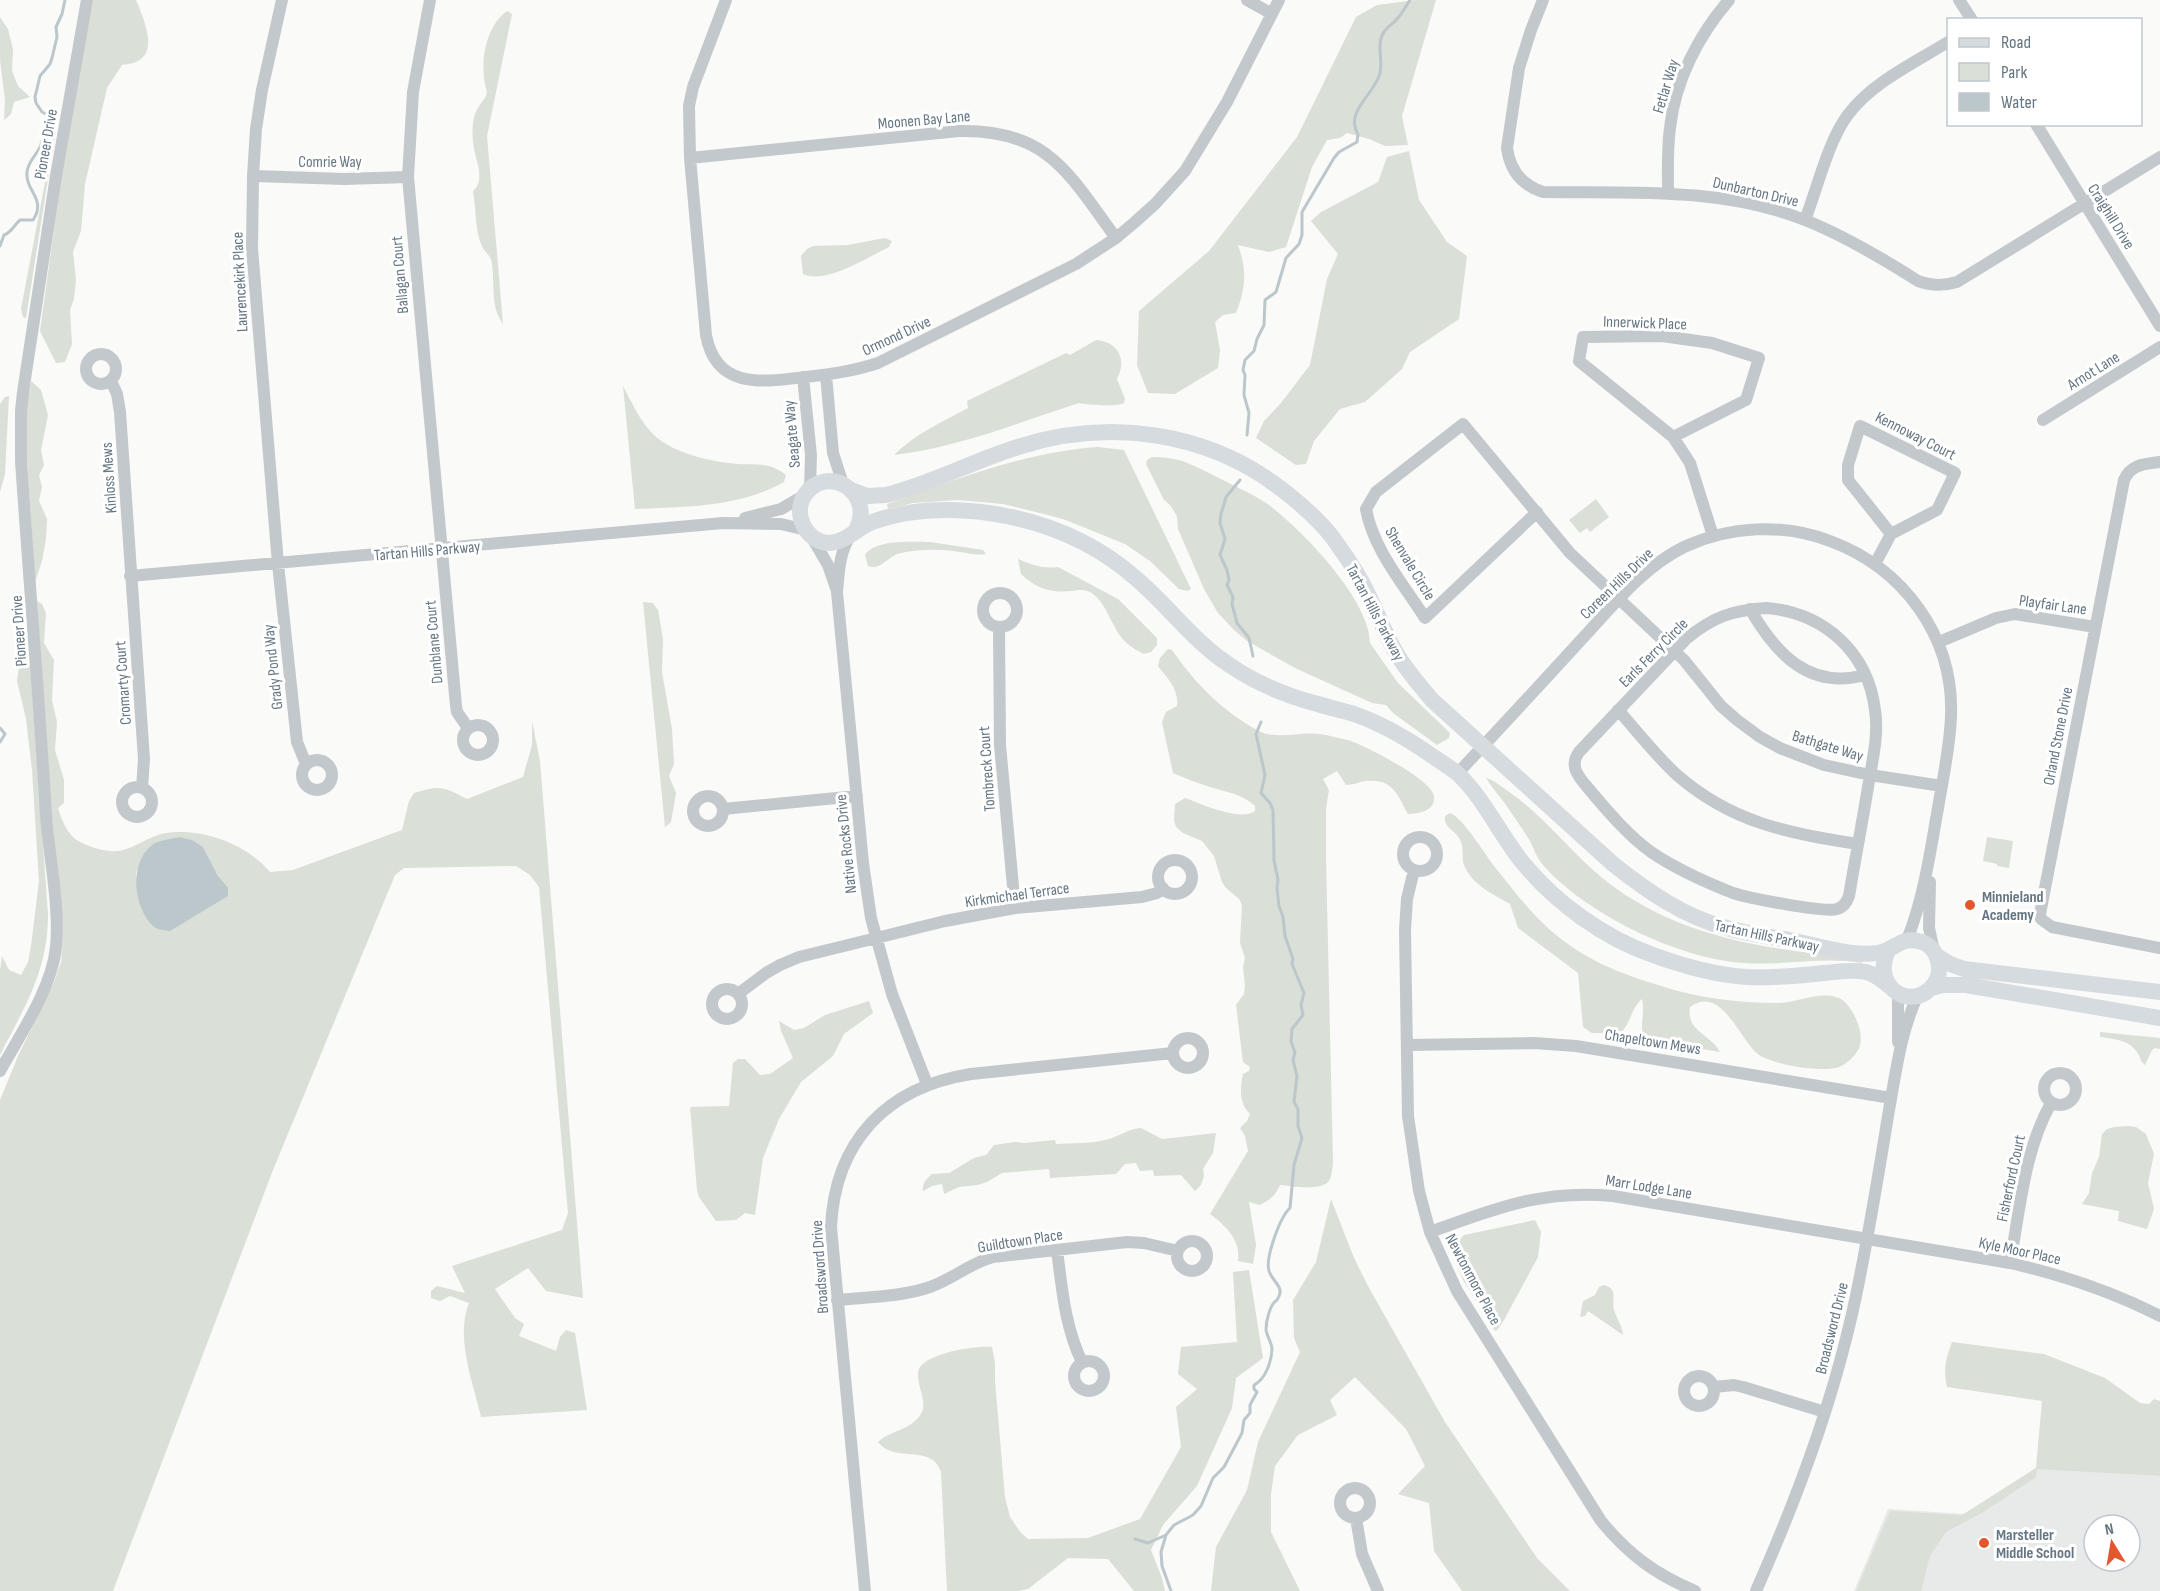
<svg xmlns="http://www.w3.org/2000/svg" width="2160" height="1591" viewBox="0 0 2160 1591" font-family="'Sofia Sans Condensed',sans-serif">
	<style>
		.built { fill: #e8e9e9; fill-rule: evenodd }
		.green { fill: #dadfd7; fill-rule: evenodd }
		.water { fill: #bbc7cb }
		.lines { fill: none; stroke-linecap: round; stroke-linejoin: round }
		.stream { stroke: #bbc7cb; stroke-width: 3 }
		.street { stroke: #c3c8cc; stroke-width: 12 }
		.secondary { stroke: #d6dbdf; stroke-width: 16 }
		.poi-dot { fill: #e4572e; stroke: #fff; stroke-width: 2 }
		.labels { text-anchor: middle; stroke-width: 6; stroke-linejoin: round; paint-order: stroke }
		.street-label { font-size: 16px; fill: #657683; stroke: #fff }
		.poi-label { font-size: 16px; font-weight: bold; fill: #657683; stroke: #fff; text-anchor: start }
	</style>
	<rect width="100%" height="100%" fill="#fafaf8"/>
	<path class="built" d="M2036 1468 2160 1476V1591H1854L1888 1509 1967 1514ZM2094 1525H2130V1561H2094Z"/>
	<path class="green" d="M93 0H136C142 15 157 47 141 59 136 63 129 64 122 65L107 88 85 184 81 231 73 252 76 280 74 299 70 310 72 344 65 362 56 363 40 331 65 150Z
		M1416 0H1436L1402 116 1408 145 1385 146 1369 139 1347 133 1340 138 1327 140 1312 167 1286 247 1269 252 1238 245C1247 270 1246 288 1236 313L1223 315 1215 322 1220 350 1218 368 1175 394 1148 393 1137 365 1139 311 1209 251 1297 137 1356 17 1377 5Z
		M507 11 512 14 487 136 503 324C490 306 495 285 492 264 492 256 483 251 481 244 475 228 476 208 473 191 487 179 474 158 473 142 472 129 472 115 480 105 483 100 486 98 487 92 479 66 484 28 507 11Z
		M0 17 8 29 13 49 12 71 18 86 30 97 14 102 11 114 4 120 5 100 0 60Z
		M57 122 26 318 23 317 21 309 46 177 44 166Z
		M1409 151 1419 200 1447 242 1467 256 1459 319 1410 352 1402 369 1365 402 1340 409 1314 441 1306 464 1296 465 1256 438 1264 421 1281 403 1310 365 1327 279 1338 254 1311 221 1321 212 1378 182 1387 157Z
		M885 238 892 241 889 247C868 257 825 285 803 274L801 256 807 249 813 246 848 245Z
		M1096 340C1119 342 1127 360 1117 379L1125 399 1124 403C1117 407 1088 405 1079 403 1018 423 958 447 894 455 915 434 942 422 968 408L967 401 1066 353 1070 355Z
		M31 381 41 390 48 415 41 450 44 465 39 475 42 487 39 501 47 519 46 539 42 561 35 582 27 459 26 404Z
		M623 386C633 405 644 430 663 442 684 456 714 462 738 464 759 465 768 462 786 475L784 482C740 507 685 507 635 509Z
		M9 396 5 474 0 492V404L5 397Z
		M1098 447 1124 450 1191 589 1188 591 1179 589 1150 561 1125 544 1063 519 1036 512 1003 504 958 500 913 503 888 509 887 504C956 480 1024 452 1098 447Z
		M1152 457C1161 457 1170 458 1179 460 1195 465 1210 474 1225 481 1240 489 1255 495 1269 505 1302 530 1370 600 1370 643L1398 683 1450 733 1449 738 1437 745 1393 713 1386 705 1372 703 1295 668 1247 641 1234 630 1218 613 1204 589 1178 529 1177 516 1170 505 1164 500 1146 464 1147 460Z
		M1596 499 1609 517 1590 532 1587 528 1580 533 1569 520Z
		M930 542 983 550 986 554C974 556 965 552 953 551 936 549 919 549 901 553 888 555 882 571 868 566L865 555C875 539 913 542 930 542Z
		M1018 559C1032 565 1043 569 1058 567L1118 599 1157 638V645L1151 652 1144 654C1136 650 1127 645 1121 637 1111 624 1105 600 1090 592 1083 589 1078 590 1072 591 1050 593 1037 589 1021 574Z
		M37 601 42 604 46 613 44 643 54 660 52 700 57 722 55 750 64 780V803L58 808C61 818 65 828 72 836 80 845 107 853 119 851 136 848 150 835 166 833 203 828 246 844 270 872L293 870 402 830 409 801 414 793C440 785 443 786 467 799L523 777 532 745V721L540 761 583 1298 546 1291 528 1268 495 1289 515 1318 524 1324 519 1336 556 1351 560 1337 566 1330 575 1333 587 1410 481 1417C473 1382 455 1338 469 1303L450 1296 440 1301 431 1298V1291L437 1286 465 1293 452 1266 562 1230 568 1213 539 887 530 875 516 866 404 868 395 875 273 1170 113 1591H0V1100L18 1056 54 982 61 962 62 948 63 927 51 808ZM179 837 203 847 218 876 139 900 136 872 153 845Z
		M643 602 653 603 658 610 663 639 662 672 672 729 674 764 669 776 676 793 671 822 665 827Z
		M1168 649 1172 650C1195 683 1221 710 1257 730 1275 741 1300 731 1320 734 1331 736 1341 738 1351 741 1367 747 1431 779 1434 796 1436 810 1420 814 1408 814 1397 795 1394 778 1365 781 1359 782 1353 785 1346 785L1337 771 1323 779 1329 790 1326 809V858L1333 1163C1332 1169 1332 1178 1328 1182 1319 1191 1291 1186 1280 1185 1275 1196 1271 1199 1260 1205L1249 1202 1256 1245 1253 1264 1238 1261C1241 1240 1226 1226 1210 1214L1248 1151 1245 1136 1240 1128 1247 1121 1250 1114C1239 1103 1240 1089 1243 1074L1249 1071 1250 1067 1243 1062 1236 1005 1244 994 1245 985 1243 967 1245 958 1240 943 1242 905 1239 899 1226 888 1222 882 1214 856 1202 841 1183 833 1176 827 1174 820 1175 804 1185 798C1202 804 1240 822 1255 811V806C1243 794 1226 792 1210 787 1197 783 1185 778 1173 773L1162 722 1166 712 1177 706C1179 689 1168 679 1158 666L1160 658Z
		M26 662 30 665 48 914C48 971 25 1006 0 1055V970L2 956 9 970 21 975 28 962 31 946 39 881 32 770 26 719 17 681 19 667Z
		M1486 778C1494 780 1502 787 1509 792 1541 814 1564 844 1593 870 1668 937 1766 950 1862 958V963C1823 956 1783 966 1744 963 1679 959 1586 914 1543 865 1537 858 1534 849 1530 841 1524 831 1517 821 1510 811 1503 799 1493 790 1486 778Z
		M1450 813C1463 817 1487 858 1498 871 1514 891 1530 912 1549 929 1583 959 1618 973 1661 986 1698 998 1738 1003 1777 1003 1797 1003 1819 990 1839 998 1852 1004 1864 1031 1860 1045 1858 1054 1847 1064 1839 1067 1821 1073 1775 1065 1759 1055 1739 1040 1722 984 1690 1007 1686 1032 1711 1034 1720 1052L1651 1040 1643 1036C1640 1023 1645 1012 1642 999 1632 1007 1631 1022 1621 1033H1592L1583 1027 1578 973 1518 928 1510 904C1493 894 1472 885 1464 865 1461 857 1465 847 1459 838 1454 829 1444 829 1445 816Z
		M1987 837 2013 841 2009 868 1997 866V864L1983 861Z
		M869 1001 873 1013 844 1034 833 1056 801 1082 779 1119 763 1158 755 1215 745 1213 736 1220 716 1221 699 1197 697 1190 690 1107 729 1106 733 1063 738 1059H745L760 1075 770 1074 793 1058 781 1031 779 1021 794 1030 804 1028 825 1015Z
		M2100 1032 2160 1038V1049L2155 1048 2152 1050 2145 1065C2140 1061 2141 1058 2137 1052 2129 1040 2114 1039 2100 1037Z
		M2128 1126 2136 1127 2146 1134 2154 1154 2148 1183 2154 1209 2147 1229 2118 1221 2119 1211 2082 1204 2089 1193 2092 1173 2099 1157 2102 1134 2107 1129 2115 1127Z
		M1141 1128 1162 1139 1216 1133 1213 1153 1203 1169 1204 1176 1201 1185 1195 1191 1181 1175 1154 1176 1153 1170 1140 1171 1136 1163 1125 1164 1116 1174 1050 1178 1049 1169 1002 1173 987 1182 978 1185 959 1187 944 1194 942 1184 932 1186 923 1191C922 1184 926 1179 932 1174L949 1173 974 1158 986 1155 994 1145 1015 1142 1024 1143 1055 1140 1056 1144C1073 1143 1093 1144 1109 1139 1121 1135 1129 1129 1141 1128Z
		M1331 1199 1354 1258 1369 1288 1445 1422 1537 1558 1570 1591H1462L1434 1551 1429 1503 1398 1494 1425 1466 1406 1429 1355 1377 1330 1400 1337 1415 1298 1435 1275 1466 1271 1494V1532L1300 1591H1211L1216 1547 1247 1490 1258 1442 1300 1352 1294 1338 1293 1300 1316 1262Z
		M1535 1220 1541 1232 1538 1257 1504 1320 1498 1329 1495 1331 1463 1280 1450 1249 1464 1235Z
		M1249 1270 1263 1358 1236 1378 1232 1408 1197 1486 1163 1525 1151 1550 1162 1578 1165 1591H1134L1108 1559 1068 1558 1028 1589 1018 1591H947L941 1472C932 1443 895 1464 878 1442 891 1430 910 1431 921 1414 928 1402 917 1387 918 1373 918 1354 976 1345 992 1347L995 1363V1381L1005 1497 1010 1517 1021 1533 1028 1539 1088 1538 1140 1519 1181 1447 1176 1407 1197 1389 1178 1374 1181 1347 1237 1342 1233 1272Z
		M1604 1285C1619 1289 1611 1299 1614 1310 1617 1319 1622 1325 1623 1335L1588 1311 1585 1316 1580 1317 1583 1301 1595 1295 1599 1287Z
		M1952 1342 2044 1354 2105 1378 2140 1403 2149 1404 2154 1399 2160 1401V1476L2037 1469 2036 1477 1985 1511 1946 1532 1930 1556 1921 1591H1856L1890 1511 1962 1515 2036 1468 2042 1401 1947 1387C1943 1370 1946 1358 1952 1342Z"/>
	<path class="water" d="M179 837 192 840 203 847 218 876 228 888V896L170 931C164 930 157 930 153 926 133 906 129 863 152 845 159 840 171 839 179 837Z"/>
	<g class="lines">
		<path class="stream" d="M0 246 4 235C12 232 14 225 20 220H33C47 199 25 191 27 172 28 161 36 156 40 147 42 144 41 141 43 138 47 130 52 127 52 117L42 112 36 103 35 97 40 76 50 64 52 58 57 37 56 27 62 14 65 0
			M1247 435 1249 413 1244 395 1245 375 1243 370 1245 360 1254 351 1257 339 1264 325 1265 300 1276 292 1286 258 1299 244 1302 235V212L1334 158 1339 152 1357 142 1358 134C1344 112 1375 94 1380 73 1383 60 1376 43 1384 32 1387 27 1393 24 1397 19 1402 14 1406 6 1410 0
			M1240 480 1226 497 1221 514 1220 523 1225 539 1220 555 1227 570 1229 580 1227 585 1233 597 1232 604 1237 623 1249 638 1253 656
			M0 728 5 734 0 742
			M1135 1539 1148 1543 1166 1535
			M1171 1591 1162 1566 1161 1552 1166 1535 1174 1525 1193 1515 1201 1506 1213 1478 1224 1467 1242 1433 1244 1420 1250 1413V1405L1257 1392 1254 1389V1385C1266 1379 1272 1360 1272 1348 1271 1342 1267 1336 1266 1330 1266 1321 1270 1304 1277 1300 1286 1287 1273 1283 1269 1271 1265 1258 1280 1217 1290 1208L1294 1165 1302 1138 1298 1126V1109L1294 1102 1297 1076 1293 1060 1295 1053 1291 1041 1292 1029 1303 1015 1301 1005 1304 993 1292 964 1293 959 1285 936 1283 917 1279 906 1277 888 1278 880 1274 860 1273 810 1270 803 1261 793 1265 775 1256 734 1261 722"/>
		<path class="street" d="M282 0 262 90 256 129 253 176 252 248 278 564 297 742 306 764
			M430 0 413 92 408 177 456 706 457 712 468 728
			M726 0 693 87 689 106 690 158 706 335C716 390 763 382 806 377 831 374 854 371 878 363L1076 264 1116 238 1135 222 1155 204 1185 171 1227 102 1279 0
			M1247 0 1272 14
			M1543 0 1531 30 1519 68 1507 148C1510 170 1521 185 1543 192 1631 193 1722 187 1805 220 1845 236 1882 258 1918 281 1932 286 1943 286 1957 282L2160 157
			M1959 0 1972 20
			M2036 124 2160 326
			M690 158 959 131C1048 129 1069 174 1116 238
			M253 176 344 179 408 177
			M1668 193C1668 172 1667 149 1670 128 1675 81 1698 36 1729 0
			M1805 220C1817 189 1828 142 1847 116 1871 83 1914 63 1948 42
			M86 369a15 15 0 1 1 30 0a15 15 0 1 1-30 0Z
			M826 375 833 453 843 484
			M803 377 811 455 810 489
			M111 381 117 394 120 412 144 759 142 788
			M2043 420 2160 347
			M1673 437 1579 361 1583 337 1662 336 1712 343 1759 358 1746 400 1673 437 1690 463 1713 536
			M2160 462C2145 464 2131 464 2124 480L2040 914 2041 919 2052 927 2160 948
			M1537 512 1425 618C1404 585 1373 549 1366 509L1376 492 1463 424 1570 553 1684 660 1721 706 1737 720 1760 737 1780 748 1824 765 1870 775 1942 786
			M745 518 781 509 805 495
			M851 535C839 552 839 572 837 592L863 863 871 918 892 994 927 1084
			M811 536 828 565 836 588
			M1875 564 1891 534 1937 510 1955 473 1860 426 1848 465V480L1891 534
			M130 576 723 523 781 524 806 530
			M983 610a17 17 0 1 1 34 0a17 17 0 1 1-34 0Z
			M1767 608C1824 613 1868 652 1875 710 1879 735 1872 762 1868 787 1862 824 1855 860 1849 896 1847 902 1844 907 1837 909 1824 913 1749 898 1733 893 1705 882 1676 869 1651 852 1629 836 1611 815 1593 794 1582 780 1567 768 1579 752L1686 639C1713 617 1732 610 1767 608Z
			M1750 609C1776 654 1809 690 1865 675
			M999 627 1000 745 1015 908
			M1939 642 1996 618 2015 614 2095 627
			M1618 710C1637 731 1655 755 1677 775 1732 823 1788 833 1858 844
			M463 740a15 15 0 1 1 30 0a15 15 0 1 1-30 0Z
			M302 775a15 15 0 1 1 30 0a15 15 0 1 1-30 0Z
			M1457 774C1499 729 1540 685 1581 640 1612 607 1643 567 1684 547 1729 526 1783 523 1830 541 1903 568 1954 636 1951 716 1950 747 1943 778 1938 808 1930 853 1924 897 1907 940
			M122 802a15 15 0 1 1 30 0a15 15 0 1 1-30 0Z
			M693 811a15 15 0 1 1 30 0a15 15 0 1 1-30 0Z
			M723 809 857 796
			M1403 854a17 17 0 1 1 34 0a17 17 0 1 1-34 0Z
			M1158 877a17 17 0 1 1 34 0a17 17 0 1 1-34 0Z
			M1414 870 1407 899 1405 930 1408 1116 1419 1191 1430 1232 1457 1291 1601 1521C1629 1555 1655 1574 1695 1591
			M1930 882 1929 928 1934 951
			M712 1004a15 15 0 1 1 30 0a15 15 0 1 1-30 0Z
			M1898 993V1042
			M738 994 766 973 780 965 799 957 844 946 945 921 1015 908 1142 897 1157 893 1163 888
			M1173 1053a15 15 0 1 1 30 0a15 15 0 1 1-30 0Z
			M1407 1045 1534 1043 1576 1046 1891 1098
			M0 1071C20 1035 52 988 56 947 60 906 49 857 46 815 39 697 29 579 21 461V411L23 392 56 176 87 0
			M2044 1089a16 16 0 1 1 32 0a16 16 0 1 1-32 0Z
			M1430 1232C1495 1209 1542 1189 1613 1196L2010 1263C2063 1275 2111 1291 2160 1316
			M1177 1256a15 15 0 1 1 30 0a15 15 0 1 1-30 0Z
			M1057 1250C1062 1289 1065 1327 1082 1362
			M2010 1263C2020 1210 2024 1151 2051 1103
			M837 1300C868 1297 901 1297 930 1287 953 1279 970 1263 993 1257L1127 1242 1144 1243 1178 1251
			M1074 1376a15 15 0 1 1 30 0a15 15 0 1 1-30 0Z
			M1684 1391a15 15 0 1 1 30 0a15 15 0 1 1-30 0Z
			M1714 1387 1734 1385 1743 1387 1825 1412
			M1340 1503a15 15 0 1 1 30 0a15 15 0 1 1-30 0Z
			M1356 1518 1362 1554 1378 1591
			M865 1591 831 1227C835 1141 887 1087 971 1074L1173 1053
			M1756 1591C1801 1489 1839 1386 1860 1276 1871 1221 1880 1165 1889 1110 1896 1072 1901 1030 1918 995"/>
		<path class="secondary" d="M851 490 867 496 886 495C931 484 973 461 1018 447 1109 418 1208 431 1284 491 1302 505 1319 520 1333 538 1344 554 1356 570 1365 588 1375 608 1383 629 1394 649 1404 668 1419 684 1432 700L1613 864C1647 891 1684 917 1727 928 1749 934 1772 937 1795 941 1814 945 1834 951 1853 953 1864 954 1879 955 1889 949 1899 944 1905 938 1918 941 1939 945 1946 973 1931 988 1907 1012 1870 983 1889 949
			M856 530C876 492 826 462 804 496 793 515 806 541 828 543 845 543 857 528 872 522 908 509 951 508 989 513 1044 521 1097 543 1139 581 1171 609 1195 643 1231 666 1256 683 1285 695 1314 703 1327 707 1341 710 1354 714 1380 723 1406 738 1428 753 1438 760 1448 766 1457 773 1484 798 1500 835 1523 863 1556 903 1604 938 1653 955 1683 966 1715 975 1747 977 1773 978 1798 976 1824 973 1837 972 1853 969 1866 972 1875 974 1882 980 1889 986
			M1937 956 1950 964 1964 969 2160 992
			M1931 988 1942 985H1966L2160 1018"/>
	</g>
	<g class="poi-dot">
		<circle cx="1970" cy="905" r="6"/>
		<circle cx="1984" cy="1543" r="6"/>
	</g>
	<g class="labels">
		<g class="street-label">
			<text transform="translate(1665 86) rotate(-73)" y="6">Fetlar Way</text>
			<text transform="translate(924 119) rotate(-5)" y="6">Moonen Bay Lane</text>
			<text transform="translate(45 144) rotate(-80)" y="6">Pioneer Drive</text>
			<text x="330" y="167">Comrie Way</text>
			<text transform="translate(1756 191) rotate(13)" y="6">Dunbarton Drive</text>
			<text transform="translate(2112 216) rotate(58)" y="6">Craighill Drive</text>
			<text transform="translate(399 275) rotate(-95)" y="6">Ballagan Court</text>
			<text transform="translate(239 282) rotate(-93)" y="6">Laurencekirk Place</text>
			<text transform="translate(1645 322) rotate(2)" y="6">Innerwick Place</text>
			<text transform="translate(896 335) rotate(-25)" y="6">Ormond Drive</text>
			<text transform="translate(2093 370) rotate(-32)" y="6">Arnot Lane</text>
			<text transform="translate(791 434) rotate(-95)" y="6">Seagate Way</text>
			<text transform="translate(1916 435) rotate(27)" y="6">Kennoway Court</text>
			<text transform="translate(108 478) rotate(-94)" y="6">Kinloss Mews</text>
			<text transform="translate(427 550) rotate(-5)" y="6">Tartan Hills Parkway</text>
			<text transform="translate(1411 563) rotate(59)" y="6">Shenvale Circle</text>
			<text transform="translate(1616 583) rotate(-44)" y="6">Coreen Hills Drive</text>
			<text transform="translate(2053 604) rotate(8)" y="6">Playfair Lane</text>
			<text transform="translate(1376 612) rotate(62)" y="6">Tartan Hills Parkway</text>
			<text transform="translate(18 631) rotate(-94)" y="6">Pioneer Drive</text>
			<text transform="translate(433 642) rotate(-95)" y="6">Dunblane Court</text>
			<text transform="translate(1653 652) rotate(-45)" y="6">Earls Ferry Circle</text>
			<text transform="translate(272 667) rotate(-96)" y="6">Grady Pond Way</text>
			<text transform="translate(122 683) rotate(-94)" y="6">Cromarty Court</text>
			<text transform="translate(2057 736) rotate(-79)" y="6">Orland Stone Drive</text>
			<text transform="translate(1828 745) rotate(17)" y="6">Bathgate Way</text>
			<text transform="translate(986 769) rotate(-94)" y="6">Tombreck Court</text>
			<text transform="translate(845 844) rotate(-96)" y="6">Native Rocks Drive</text>
			<text transform="translate(1017 894) rotate(-8)" y="6">Kirkmichael Terrace</text>
			<text transform="translate(1767 935) rotate(12)" y="6">Tartan Hills Parkway</text>
			<text transform="translate(1653 1041) rotate(9)" y="6">Chapeltown Mews</text>
			<text transform="translate(2010 1178) rotate(-78)" y="6">Fisherford Court</text>
			<text transform="translate(1649 1186) rotate(9)" y="6">Marr Lodge Lane</text>
			<text transform="translate(1020 1240) rotate(-9)" y="6">Guildtown Place</text>
			<text transform="translate(2020 1250) rotate(12)" y="6">Kyle Moor Place</text>
			<text transform="translate(819 1267) rotate(-94)" y="6">Broadsword Drive</text>
			<text transform="translate(1474 1279) rotate(62)" y="6">Newtonmore Place</text>
			<text transform="translate(1831 1328) rotate(-76)" y="6">Broadsword Drive</text>
		</g>
		<g class="poi-label">
			<text x="1982" y="902">Minnieland<tspan x="1982" dy="18">Academy</tspan></text>
			<text x="1996" y="1540">Marsteller<tspan x="1996" dy="18">Middle School</tspan></text>
		</g>
	</g>
	<rect x="1947" y="18" width="195" height="108" fill="#ffffff" stroke="#c1c8cd" stroke-width="1.5"/>
	<rect x="1959" y="38" width="30" height="9" fill="#d6dbdf" stroke="#c1c8cd" stroke-width="1.5"/>
	<text x="2001" y="48" font-size="18" fill="#657683">Road</text>
	<rect x="1959" y="63" width="30" height="18" fill="#dadfd7" stroke="#c1c8cd" stroke-width="1.5"/>
	<text x="2001" y="78" font-size="18" fill="#657683">Park</text>
	<rect x="1959" y="93" width="30" height="18" fill="#bbc7cb" stroke="#c1c8cd" stroke-width="1.5"/>
	<text x="2001" y="108" font-size="18" fill="#657683">Water</text>
	<g transform="translate(2112 1543) rotate(349)"><circle r="28" fill="#ffffff" stroke="#c1c8cd" stroke-width="1.5"/>
	<path d="M0-4.5L10 22L0 15L-10 22Z" fill="#e4572e"/>
	<text y="-9" font-size="16" font-weight="bold" text-anchor="middle" fill="#657683">N</text>
	</g>
</svg>
